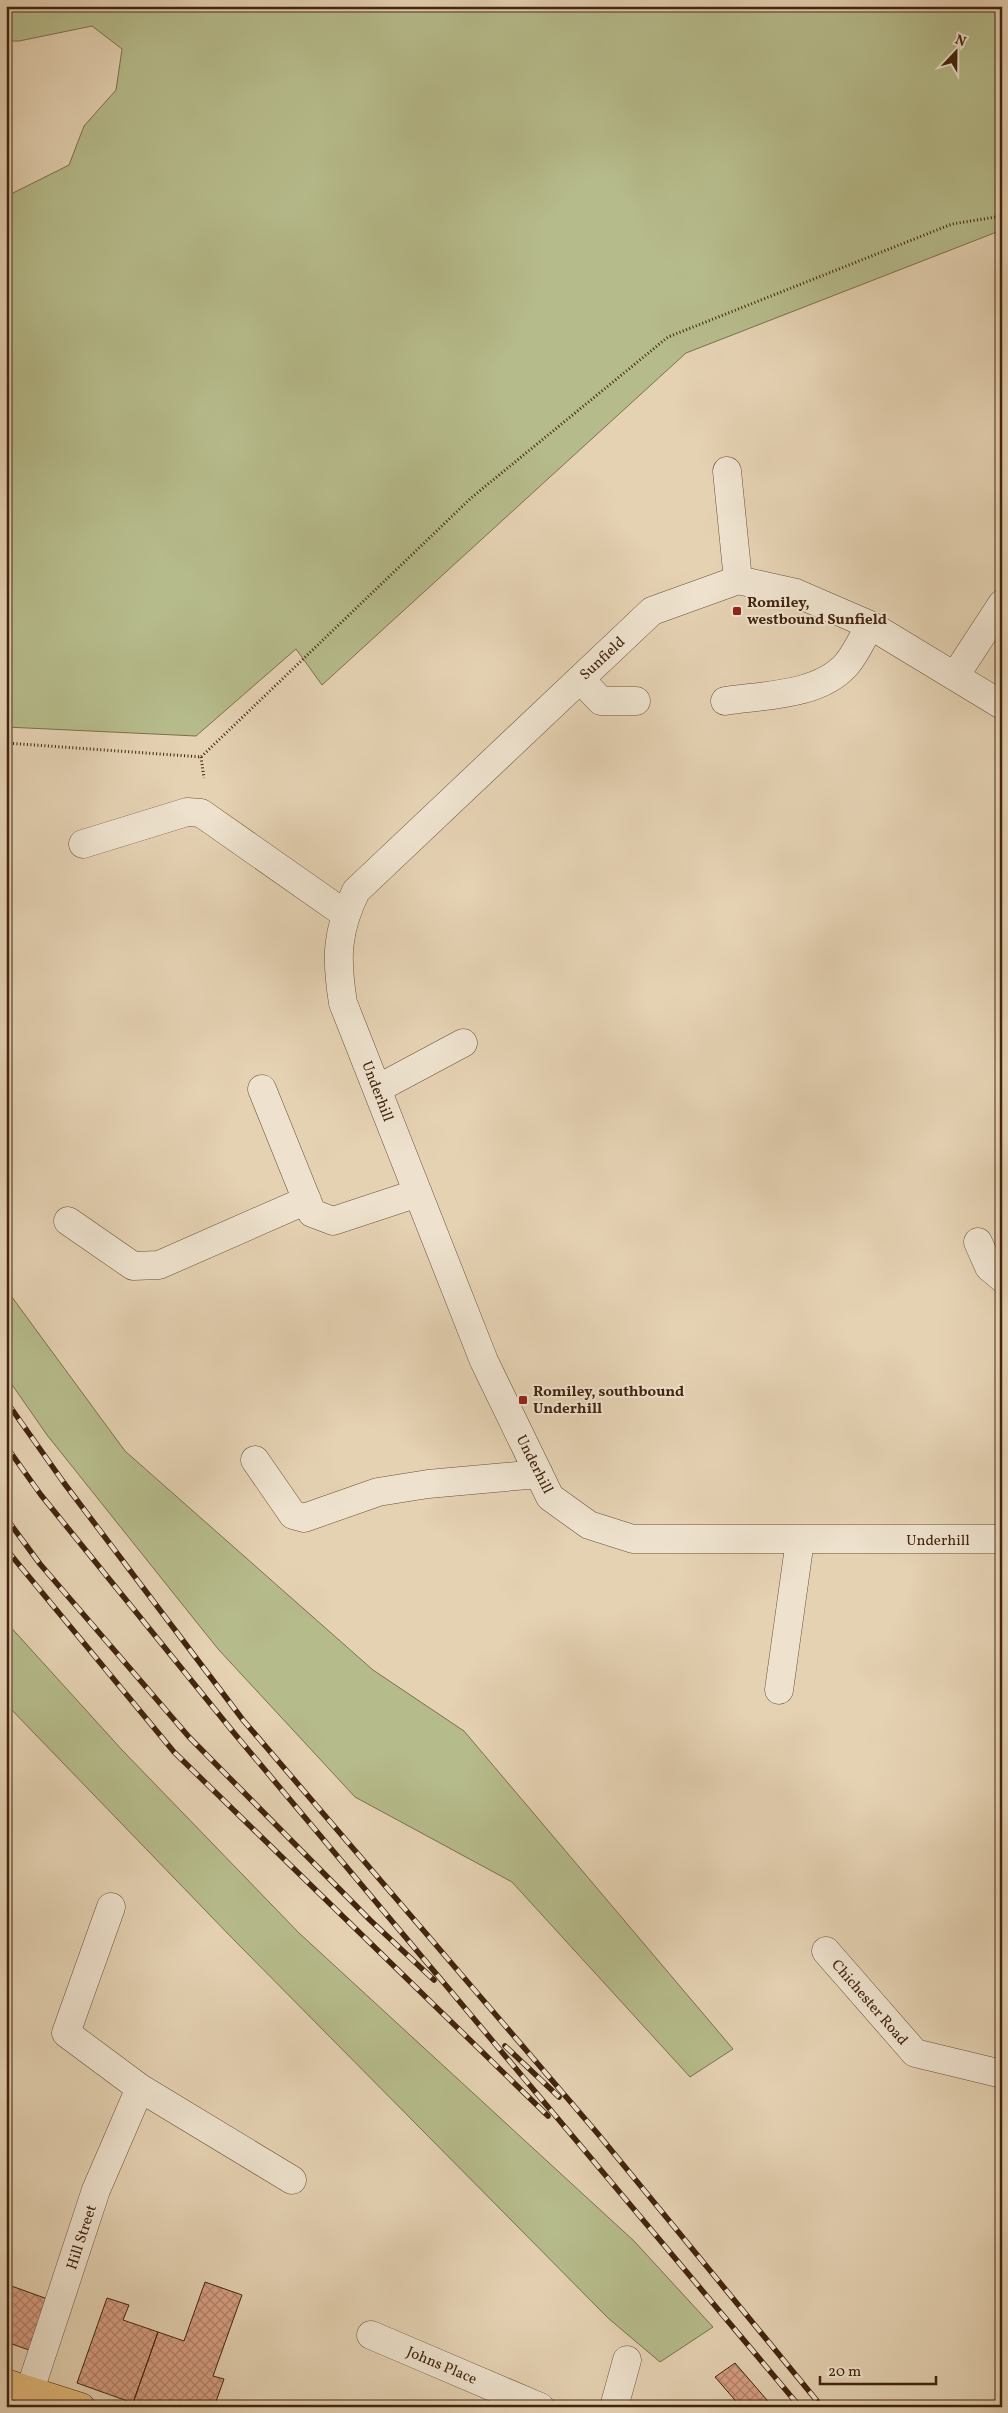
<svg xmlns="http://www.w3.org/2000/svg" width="1008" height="2413" viewBox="0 0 1008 2413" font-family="Vollkorn,serif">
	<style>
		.grass { fill: #b6bb8b; stroke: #7c704c }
		.building { fill: url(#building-cross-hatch); stroke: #42240e }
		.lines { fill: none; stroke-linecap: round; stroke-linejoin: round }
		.minor-casing { stroke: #6b5037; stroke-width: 29 }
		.major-casing { stroke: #42240e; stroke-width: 29 }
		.path { stroke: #42240e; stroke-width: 3; stroke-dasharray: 1 2.5; stroke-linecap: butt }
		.minor { stroke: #eee2ce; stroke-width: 28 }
		.major { stroke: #e2b97a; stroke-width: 28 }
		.rail-casing { stroke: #42240e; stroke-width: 5.5 }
		.rail { stroke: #eee2ce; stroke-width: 4; stroke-dasharray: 11; stroke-linecap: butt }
		.poi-dot { fill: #8f2418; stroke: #eee2ce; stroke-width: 2 }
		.labels { text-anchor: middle; stroke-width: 4; stroke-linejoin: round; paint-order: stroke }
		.poi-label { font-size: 15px; font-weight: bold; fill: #42240e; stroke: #eee2ce; text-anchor: start }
		.street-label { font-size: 15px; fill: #42240e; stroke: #eee2ce }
	</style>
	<defs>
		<pattern id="building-cross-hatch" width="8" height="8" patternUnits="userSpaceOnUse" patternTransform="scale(1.25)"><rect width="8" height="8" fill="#d89f84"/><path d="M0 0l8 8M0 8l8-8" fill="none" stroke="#b1816a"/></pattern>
	</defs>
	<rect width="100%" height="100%" fill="#e5d2b3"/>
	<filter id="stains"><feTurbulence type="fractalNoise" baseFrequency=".004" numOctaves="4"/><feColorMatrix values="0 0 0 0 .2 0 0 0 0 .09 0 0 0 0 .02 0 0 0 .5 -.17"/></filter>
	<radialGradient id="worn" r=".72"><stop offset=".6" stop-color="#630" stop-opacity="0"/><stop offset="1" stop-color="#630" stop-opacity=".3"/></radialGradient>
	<path class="grass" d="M6 6H1002V230L686 353 322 685 296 649 196 736 6 727V200L13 193 69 165 84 126 116 90 122 49 92 26 19 41H6Z
		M6 1289 125 1451 373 1670 464 1731 733 2049 690 2077 512 1882 355 1797 218 1649 47 1435 6 1376Z
		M6 1622 123 1751 299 1933 634 2241 713 2327 660 2362 608 2318 234 1940 6 1704Z"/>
	<path class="building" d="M205 2282 242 2295 213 2376 224 2379 214 2407H143L133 2403 158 2332 184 2341Z
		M6 2284 53 2301 35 2352 6 2342Z
		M107 2298 129 2305 123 2320 158 2332 133 2403 77 2383Z
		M735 2363 773 2407H741L715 2377Z"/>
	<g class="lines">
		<g class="minor-casing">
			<path id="minor" d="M727 471 738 580
				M955 676 1002 604
				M580 679 601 701H636
				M725 701C764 695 818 696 846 665 856 654 863 637 870 625
				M1002 705 870 625 796 593 738 580 652 611 356 891C336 932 336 959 343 1003L484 1361 550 1497 589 1525 633 1539H1002
				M83 844 187 812 201 813 345 914
				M262 1089 312 1213 333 1221 418 1193
				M377 1089 463 1043
				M68 1221 133 1266 159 1265 307 1200
				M978 1242 989 1267 1002 1278
				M255 1460 293 1515 304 1518 378 1492 428 1484 539 1474
				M779 1690 800 1540
				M111 1907 66 2033 140 2088 292 2180
				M826 1951 915 2053 1002 2074
				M371 2335 540 2407
				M30 2390 96 2190 140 2088
				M614 2407 627 2360"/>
		</g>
		<g class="major-casing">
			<path id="major" d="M6 2383 81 2407"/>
		</g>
		<path class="path" d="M6 743 201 757 471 498 668 337 952 224 1002 216
			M201 757 204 778"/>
		<use href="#minor" class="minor"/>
		<use href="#major" class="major"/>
		<g class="rail-casing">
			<path id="rail" d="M6 1401 64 1483 243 1720 598 2134 822 2407
				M6 1446 41 1495 234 1733 800 2407
				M6 1518 40 1564 189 1737 370 1920 434 1980
				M6 1549 174 1752 548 2116
				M505 2046 559 2097"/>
		</g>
		<use href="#rail" class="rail"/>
	</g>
	<g class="poi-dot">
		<rect x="732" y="606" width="10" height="10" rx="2.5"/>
		<rect x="518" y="1395" width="10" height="10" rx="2.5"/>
	</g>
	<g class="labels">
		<g class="poi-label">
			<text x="747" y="607">Romiley,<tspan x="747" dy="17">westbound Sunfield</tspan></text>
			<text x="533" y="1396">Romiley, southbound<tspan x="533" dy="17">Underhill</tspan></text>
		</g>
		<g class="street-label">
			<text transform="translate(602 658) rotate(-43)" y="5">Sunfield</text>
			<text transform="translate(378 1091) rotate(69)" y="5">Underhill</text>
			<text transform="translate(535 1464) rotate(63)" y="5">Underhill</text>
			<text x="938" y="1545">Underhill</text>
			<text transform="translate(870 2002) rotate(49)" y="5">Chichester Road</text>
			<text transform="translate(81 2237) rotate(-72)" y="5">Hill Street</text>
			<text transform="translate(442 2365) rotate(23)" y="5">Johns Place</text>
		</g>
	</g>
	<rect width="1008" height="2413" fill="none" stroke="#e5d2b3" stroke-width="25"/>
	<rect x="8" y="8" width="993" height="2398" fill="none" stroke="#42240e" stroke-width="2.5"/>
	<rect x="12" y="12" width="983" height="2388" fill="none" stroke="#42240e"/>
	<g transform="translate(956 52) rotate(22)" stroke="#eee2ce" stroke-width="4" paint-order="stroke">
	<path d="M0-4L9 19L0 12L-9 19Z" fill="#42240e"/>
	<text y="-8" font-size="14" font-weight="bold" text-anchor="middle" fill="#42240e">N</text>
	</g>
	<path d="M820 2376v8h116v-8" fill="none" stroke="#42240e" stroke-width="2.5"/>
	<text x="828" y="2376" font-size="15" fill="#42240e" stroke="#eee2ce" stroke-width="4" paint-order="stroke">20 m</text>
	<rect width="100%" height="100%" filter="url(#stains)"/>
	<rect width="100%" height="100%" fill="url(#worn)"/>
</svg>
